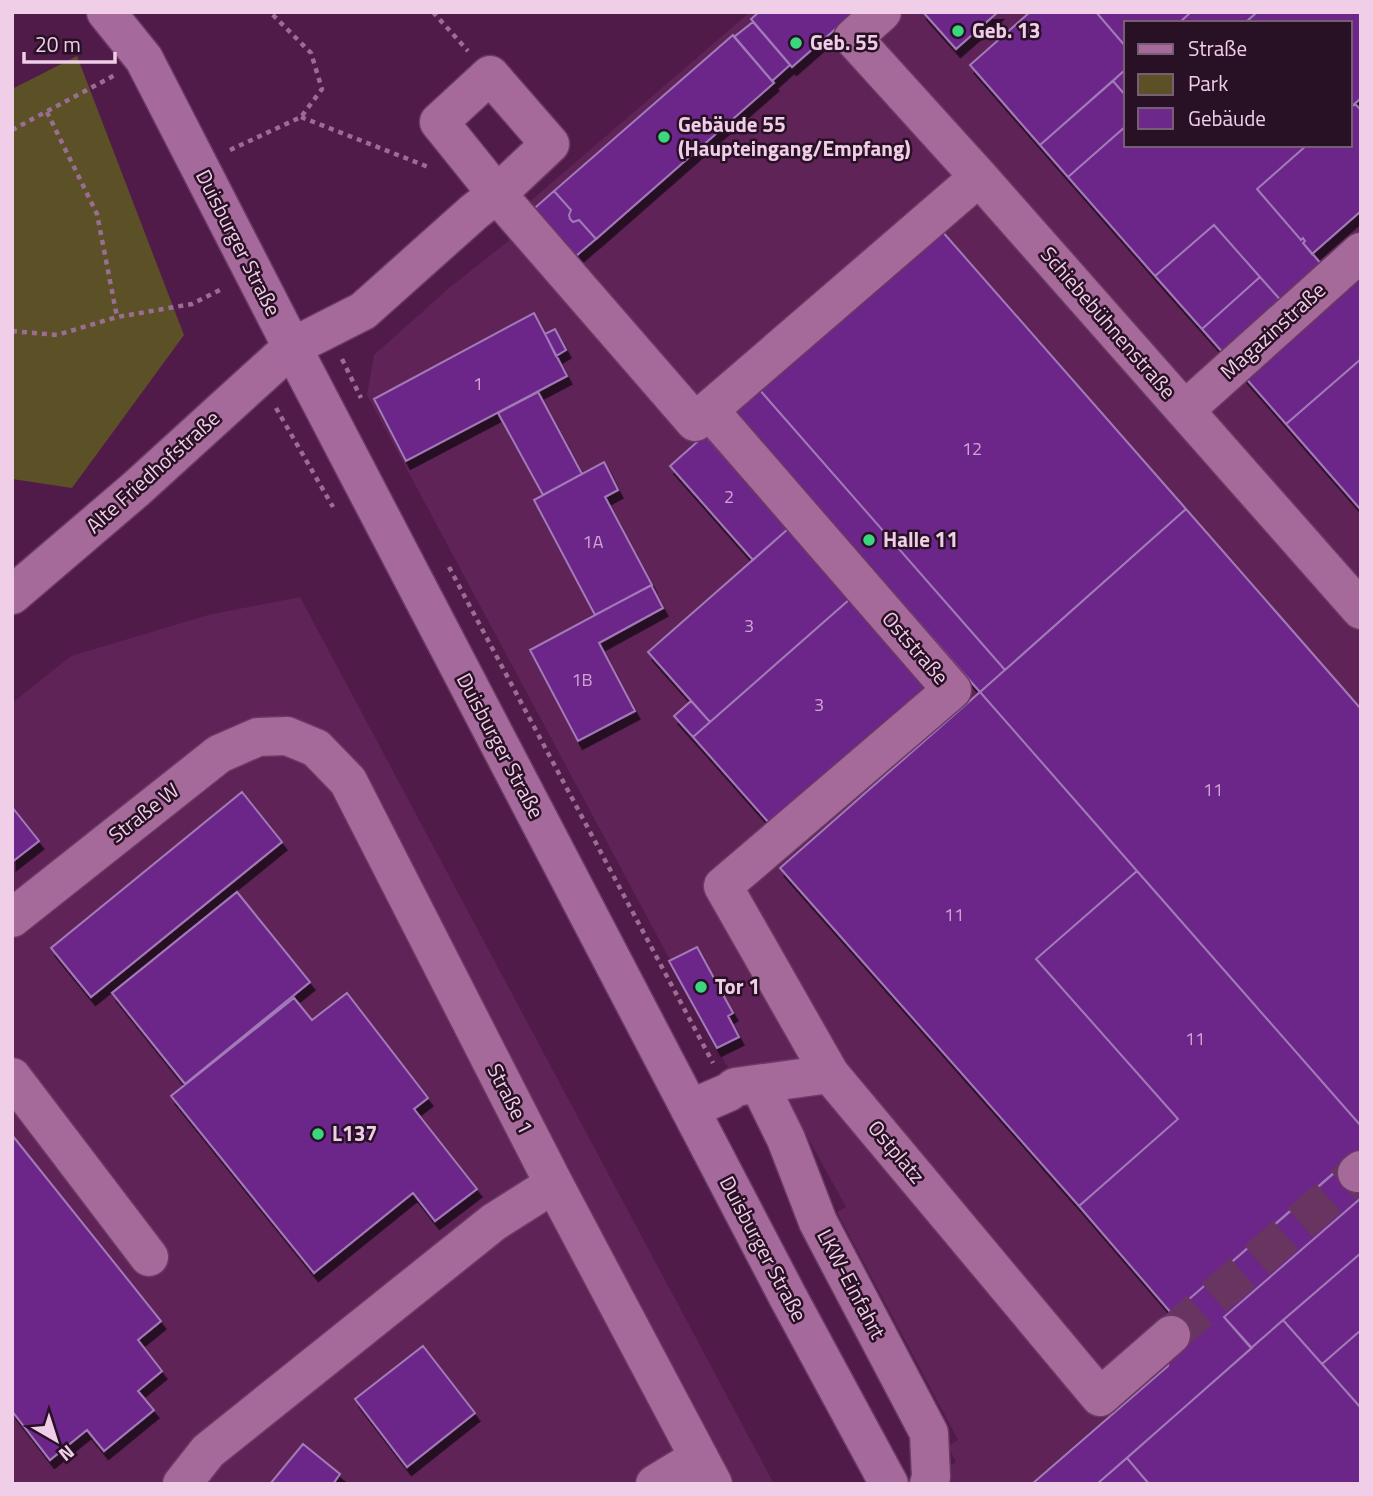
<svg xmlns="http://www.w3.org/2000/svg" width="1373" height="1496" viewBox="0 0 1373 1496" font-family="'Titillium Web',sans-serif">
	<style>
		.built { fill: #5f2357; fill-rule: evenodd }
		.green { fill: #5c5027 }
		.building { fill: #6c288a; stroke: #a27ab8; stroke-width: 2; filter: url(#shadow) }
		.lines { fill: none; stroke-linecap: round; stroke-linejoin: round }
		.minor-tunnel { stroke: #683561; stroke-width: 38; stroke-dasharray: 38 19; stroke-linecap: butt }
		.minor-casing { stroke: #693a62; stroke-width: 41 }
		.major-casing { stroke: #693a62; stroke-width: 41 }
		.path { stroke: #9a6e93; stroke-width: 4.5; stroke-dasharray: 5 5; stroke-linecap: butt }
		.minor { stroke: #a5699a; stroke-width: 38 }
		.major { stroke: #a6699b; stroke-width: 38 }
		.poi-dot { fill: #3ad77f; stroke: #291125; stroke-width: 2.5 }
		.labels { text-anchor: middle; stroke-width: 5; stroke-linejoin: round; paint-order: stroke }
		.number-label { font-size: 18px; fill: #cfa4d0 }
		.poi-label { font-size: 21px; font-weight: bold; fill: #f0cee8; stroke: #291125; text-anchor: start }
		.street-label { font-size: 21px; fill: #f0cee8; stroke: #291125 }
	</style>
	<defs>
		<filter id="shadow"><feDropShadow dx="4.5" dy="8" stdDeviation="0" flood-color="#0009"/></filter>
	</defs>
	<rect width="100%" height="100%" fill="#501a49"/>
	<path class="built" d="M750 12H1361V1484H954L946 1468 956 1462 948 1446 958 1440 837 1212 846 1207 803 1129 771 1148 367 395 374 355 449 288 531 223 520 210ZM1126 23H1350V145H1126Z
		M300 597 774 1484H12V703L71 656 208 615Z"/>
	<path class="green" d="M77 56 184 335 72 488 12 479V89Z"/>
	<path class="building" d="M759 12H855L792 67 751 19Z
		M923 12H998L956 49Z
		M1030 12H1096L1126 47V69L1040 145 970 65Z
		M1096 12H1191L1179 23H1126V47Z
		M1191 12H1257L1245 23H1179Z
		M1257 12H1361V98L1350 108V23H1245Z
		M753 22 790 65 772 81 734 37Z
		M733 35 774 83 596 239 579 220 573 222 570 219 569 215 571 210 554 191Z
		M1126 69V96L1113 81Z
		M1113 81 1126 96V126L1068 177 1040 145Z
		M1355 104 1361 110V211L1312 254 1303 243 1305 241 1303 238 1301 240 1257 189 1307 145H1350V108Z
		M1126 126V145H1307L1257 189 1301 240 1303 238 1305 241 1303 243 1323 266 1284 304 1214 225 1155 276 1068 177Z
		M554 191 571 210 569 215 570 219 573 222 579 220 596 239 570 261 528 214Z
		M1214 225 1260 277 1202 329 1155 276Z
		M941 230 1186 509 1005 670 758 388Z
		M1361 271V359L1286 424 1243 375Z
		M1260 277 1284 304 1225 355 1202 329Z
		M534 313 567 376 406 461 374 399Z
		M555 329 566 350 556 356 545 334Z
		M1361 359V510L1286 424Z
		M758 388 1005 670 980 692 733 411Z
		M538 392 582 474 543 495 498 413Z
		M705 435 788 529 753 560 670 466Z
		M604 462 618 490 605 497 652 585 595 615 534 500Z
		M1186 509 1361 709V1126L980 692Z
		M788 529 850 599 710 722 648 652Z
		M651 585 663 608 599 643 635 711 578 741 530 650Z
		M850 599 928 687 770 824 693 737Z
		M980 692 1137 871 1036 959 1178 1119 1079 1206 780 868Z
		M691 701 710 722 693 737 674 716Z
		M242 792 282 842 91 997 51 948Z
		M12 807 39 841 12 862Z
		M1137 871 1361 1126V1149L1172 1314 1079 1206 1178 1119 1036 959Z
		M237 892 310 982 185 1084 112 993Z
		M697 947 733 1013 728 1016 739 1037 717 1048 669 961Z
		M347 993 428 1098 414 1109 477 1189 435 1221 413 1193 314 1273 171 1096 294 998 312 1020Z
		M12 1135 161 1321 138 1340 162 1371 138 1391 154 1410 104 1451 87 1430 50 1460 12 1411Z
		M1347 1162 1361 1178V1198L1224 1317 1252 1348 1097 1484H1032L1168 1366 1172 1314Z
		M1361 1198V1253L1251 1348 1224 1317Z
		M1361 1253V1330L1322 1364 1283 1320Z
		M1283 1320 1361 1408V1484H1149L1127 1458Z
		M1361 1330V1408L1322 1364Z
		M423 1346 475 1413 407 1467 355 1399Z
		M303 1444 340 1474 333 1484H270Z
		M1127 1458 1149 1484H1097Z"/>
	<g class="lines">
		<path class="minor-tunnel" d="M1171 1335 1357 1173"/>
		<g class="minor-casing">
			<path id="minor" d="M882 12 853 38 979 177 1361 610
				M709 410 952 690 723 886 830 1074 1100 1397 1171 1335
				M1185 410 1361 252
				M12 595 136 489 292 347 363 311 475 211 497 194 439 122 490 75 550 144 497 194 695 422 979 177
				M12 918 219 754 258 737 287 736 316 748 348 781 554 1184 713 1484
				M12 1077 149 1257
				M759 1084 786 1139 818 1222 929 1433 931 1477 929 1484
				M690 1109 729 1092 735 1087 830 1074
				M1357 1173 1361 1170
				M182 1484 208 1451 494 1222 554 1184
				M655 1484 698 1458"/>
		</g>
		<g class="major-casing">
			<path id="major" d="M106 12 144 59 292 347 788 1297 889 1484"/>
		</g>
		<path class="path" d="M433 12 468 51
			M47 112 97 214 117 317
			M301 117 431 168
			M12 130 115 75
			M230 150 301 117 322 89 311 53 270 12
			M12 331 57 335 117 317 192 304 224 288
			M342 359 361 398
			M276 408 333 507
			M449 567 713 1063"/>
		<use href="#minor" class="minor"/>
		<use href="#major" class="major"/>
	</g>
	<g class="poi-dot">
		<circle cx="958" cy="31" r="7"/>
		<circle cx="796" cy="43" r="7"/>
		<circle cx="664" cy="137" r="7"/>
		<circle cx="869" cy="540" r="7"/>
		<circle cx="701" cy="987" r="7"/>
		<circle cx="318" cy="1134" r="7"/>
	</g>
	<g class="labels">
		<g class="number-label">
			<text x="478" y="390">1</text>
			<text x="972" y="455">12</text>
			<text x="729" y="503">2</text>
			<text x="593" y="548">1A</text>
			<text x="749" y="632">3</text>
			<text x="582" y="686">1B</text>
			<text x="819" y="711">3</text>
			<text x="1213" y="796">11</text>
			<text x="954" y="921">11</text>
			<text x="1195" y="1045">11</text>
		</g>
		<g class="poi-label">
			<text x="972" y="38">Geb. 13</text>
			<text x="810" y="50">Geb. 55</text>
			<text x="678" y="132">Gebäude 55<tspan x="678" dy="24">(Haupteingang/Empfang)</tspan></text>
			<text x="883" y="547">Halle 11</text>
			<text x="715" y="994">Tor 1</text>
			<text x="332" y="1141">L137</text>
		</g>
		<g class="street-label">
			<text transform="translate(238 243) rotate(63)" y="7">Duisburger Straße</text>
			<text transform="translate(1108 323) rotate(49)" y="7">Schiebebühnenstraße</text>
			<text transform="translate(1273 331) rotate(-42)" y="7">Magazinstraße</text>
			<text transform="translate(153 472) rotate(-42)" y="7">Alte Friedhofstraße</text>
			<text transform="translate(915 648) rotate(49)" y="7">Oststraße</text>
			<text transform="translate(500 746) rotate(62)" y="7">Duisburger Straße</text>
			<text transform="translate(144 813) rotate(-38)" y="7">Straße W</text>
			<text transform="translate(510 1099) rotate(63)" y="7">Straße 1</text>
			<text transform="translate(896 1152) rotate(50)" y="7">Ostplatz</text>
			<text transform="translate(763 1249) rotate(62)" y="7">Duisburger Straße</text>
			<text transform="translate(851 1284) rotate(62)" y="7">LKW-Einfahrt</text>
		</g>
	</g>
	<rect width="1373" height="1496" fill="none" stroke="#f0cee8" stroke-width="28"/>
	<rect x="1124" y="21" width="228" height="126" fill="#291125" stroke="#795d73" stroke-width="2"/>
	<rect x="1138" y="44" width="35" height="10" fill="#a6699b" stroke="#795d73" stroke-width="2"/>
	<text x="1188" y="56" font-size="21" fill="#f0cee8">Straße</text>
	<rect x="1138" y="74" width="35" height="21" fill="#5c5027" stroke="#795d73" stroke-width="2"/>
	<text x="1188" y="91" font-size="21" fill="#f0cee8">Park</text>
	<rect x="1138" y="108" width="35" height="21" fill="#6c288a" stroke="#795d73" stroke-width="2"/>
	<text x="1188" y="126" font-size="21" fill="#f0cee8">Gebäude</text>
	<g transform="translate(56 1440) rotate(141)" stroke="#291125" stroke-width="5" paint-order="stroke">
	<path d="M0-5L12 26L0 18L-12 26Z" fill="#f0cee8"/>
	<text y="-10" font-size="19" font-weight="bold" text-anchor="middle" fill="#f0cee8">N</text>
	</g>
	<path d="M24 52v10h91v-10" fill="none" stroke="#f0cee8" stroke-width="3.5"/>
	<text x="35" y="52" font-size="21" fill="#f0cee8" stroke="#291125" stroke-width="5" paint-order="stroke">20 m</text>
</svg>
